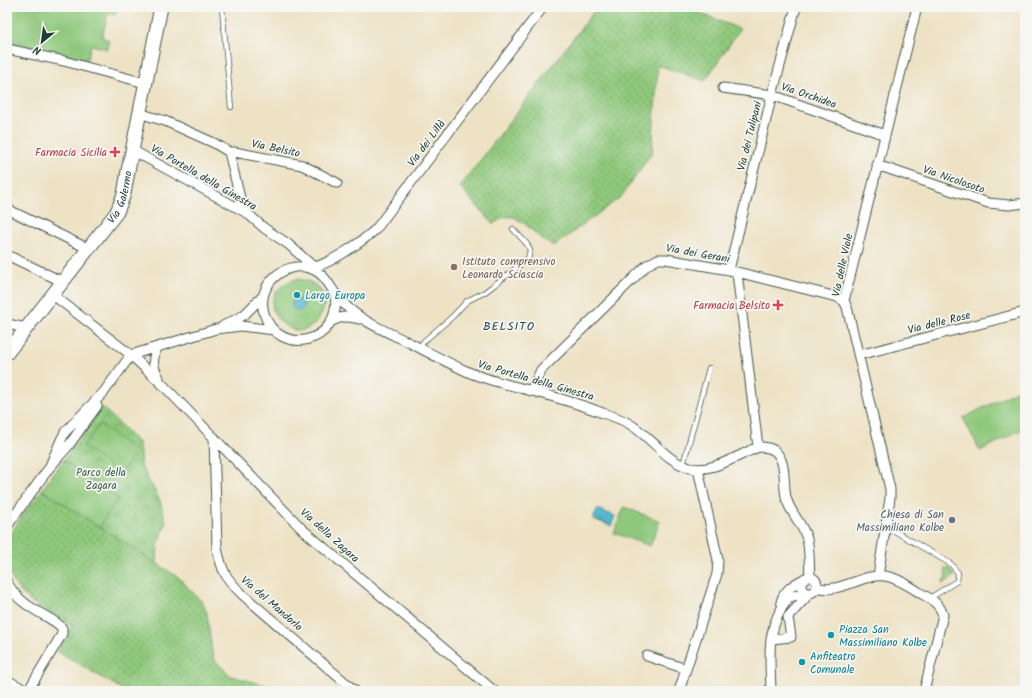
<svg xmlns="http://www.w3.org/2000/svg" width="1032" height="698" viewBox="0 0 1032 698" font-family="Kalam,sans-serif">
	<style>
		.grass { fill: url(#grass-dots); stroke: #578258 }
		.park { fill: url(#park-crowns); stroke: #578258 }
		.garden { fill: #8fc87c; stroke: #578258; fill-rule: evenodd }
		.water { fill: url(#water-ripples); stroke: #387a82 }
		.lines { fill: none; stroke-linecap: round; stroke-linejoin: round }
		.service-casing { stroke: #3e564a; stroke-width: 6 }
		.minor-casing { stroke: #3e564a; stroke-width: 11 }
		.secondary-casing { stroke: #3e564a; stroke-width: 15 }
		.service { stroke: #fff; stroke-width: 4.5 }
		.minor { stroke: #fff; stroke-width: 9 }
		.secondary { stroke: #fff; stroke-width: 13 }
		.health-dot { fill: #e0444e; stroke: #f6f6f2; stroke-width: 1.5 }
		.education-dot { fill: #8d6e63; stroke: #f6f6f2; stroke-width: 1.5 }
		.culture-dot { fill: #0f9aa8; stroke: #f6f6f2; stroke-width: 1.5 }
		.worship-dot { fill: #6b7280; stroke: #f6f6f2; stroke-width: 1.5 }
		.labels { text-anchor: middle; stroke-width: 3.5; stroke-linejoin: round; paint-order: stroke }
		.street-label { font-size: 11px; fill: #1f3d34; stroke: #f6f6f2 }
		.health-label { font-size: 11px; fill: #be3a42; stroke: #f6f6f2; text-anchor: end }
		.education-label { font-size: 11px; fill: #785e54; stroke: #f6f6f2; text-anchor: start }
		.culture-label { font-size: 11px; fill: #0d838f; stroke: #f6f6f2; text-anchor: start }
		.park-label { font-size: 11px; fill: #3b6046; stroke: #f6f6f2 }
		.worship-label { font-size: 11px; fill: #5b616d; stroke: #f6f6f2; text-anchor: end }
		.neighbourhood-label { font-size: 12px; letter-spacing: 1px; fill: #1f3d34; stroke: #f6f6f2 }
	</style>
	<defs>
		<pattern id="grass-dots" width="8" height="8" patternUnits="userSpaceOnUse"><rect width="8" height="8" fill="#8fc87c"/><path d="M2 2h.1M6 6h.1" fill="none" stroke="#74a466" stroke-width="1.8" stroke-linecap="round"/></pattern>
		<pattern id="park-crowns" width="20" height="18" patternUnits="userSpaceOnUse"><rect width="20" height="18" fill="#8fc87c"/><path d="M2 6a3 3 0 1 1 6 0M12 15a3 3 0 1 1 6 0" fill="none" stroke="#74a466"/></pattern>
		<pattern id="water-ripples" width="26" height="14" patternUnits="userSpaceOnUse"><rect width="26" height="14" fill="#51b7cf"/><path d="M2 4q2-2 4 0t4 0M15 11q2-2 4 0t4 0" fill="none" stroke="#4396a9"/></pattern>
	</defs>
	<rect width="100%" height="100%" fill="#f6f6f2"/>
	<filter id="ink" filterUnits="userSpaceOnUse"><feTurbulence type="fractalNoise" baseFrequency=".025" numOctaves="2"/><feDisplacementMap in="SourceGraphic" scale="8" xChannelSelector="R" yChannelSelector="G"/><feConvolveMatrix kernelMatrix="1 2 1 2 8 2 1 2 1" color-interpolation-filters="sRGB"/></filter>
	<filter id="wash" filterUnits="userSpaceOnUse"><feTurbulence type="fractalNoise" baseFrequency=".012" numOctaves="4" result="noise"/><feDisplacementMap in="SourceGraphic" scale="16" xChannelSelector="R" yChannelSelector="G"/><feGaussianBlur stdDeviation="0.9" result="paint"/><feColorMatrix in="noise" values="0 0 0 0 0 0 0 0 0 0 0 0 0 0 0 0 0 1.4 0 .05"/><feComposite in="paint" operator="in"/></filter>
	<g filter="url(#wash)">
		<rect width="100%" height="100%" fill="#eee2c5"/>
		<path class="grass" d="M597 7H701L697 12 740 29 705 81 658 65 652 152 622 196 554 246 544 241 525 224 514 217H504L493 224 460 187Z
			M42 490 178 577 203 603 207 613 212 651 215 660 231 676 273 687 280 691H125L57 651 72 626C43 609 7 595 7 556 7 551 6 545 8 541 15 522 30 506 42 490Z"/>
		<path class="park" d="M102 407 139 443 141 468 143 469 160 501 166 523 158 543 157 564 42 490Z"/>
		<path class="garden" d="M7 7H117L115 15 108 14 102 37 109 40 107 49 91 45 87 60 7 43Z
			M297 279C352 284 312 357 279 320 263 303 278 283 297 279ZM298 298 302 299 304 302 301 310 297 311 294 309 292 303 294 300Z
			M1020 389 1025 400V428L980 451 963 418Z
			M100 424 137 452 120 474 83 446Z
			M63 460 118 498 99 527 42 490Z
			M624 507 660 521 650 546 614 533Z
			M945 568H949L954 575 952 578 942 584 946 576Z"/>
		<path class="water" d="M292 305a6 6 0 1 1 12 0a6 6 0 1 1-12 0Z
			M597 509 615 516 611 526 593 519Z"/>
	</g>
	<g filter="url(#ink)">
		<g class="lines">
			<g class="service-casing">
				<path id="service" d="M222 7 231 107
					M419 348 424 341 452 317 467 301 485 292 528 259 530 250 527 244 513 229
					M683 465 709 368
					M886 526 951 564 958 573 957 581 930 598"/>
			</g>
			<g class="minor-casing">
				<path id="minor" d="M7 49 64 61 145 83
					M723 88 772 95 885 135
					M139 113 165 121 214 143 229 152H234L302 165 337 183
					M132 150 247 213 264 228 288 244 316 269
					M229 152 240 198 247 213
					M877 165 988 203 1009 205 1025 203
					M7 209 89 249
					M7 255 63 282
					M309 268C326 267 363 241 376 229L543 7
					M729 270 772 95 796 7
					M737 273 758 447
					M335 293C343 345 277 358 264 313 256 287 282 261 309 268 329 274 330 292 344 304 361 321 385 331 406 341 426 351 444 361 464 370 478 377 494 381 509 385 540 393 570 400 600 412 609 415 619 418 628 423 650 435 665 461 690 468 708 472 728 461 743 454 748 452 754 448 759 447 764 447 771 448 775 451 787 462 783 483 786 497 789 512 803 524 807 539 810 551 809 565 810 577
					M53 295 131 355 163 385 302 529 494 691
					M844 301 917 7
					M844 301 847 307 890 489V498L878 576
					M332 321C342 316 348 316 359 319
					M7 324 27 328
					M223 326 244 315 263 296
					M157 347C152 361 152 365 159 378
					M859 355 1025 312
					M531 391 541 370 647 265 658 259H666L729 270 837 297 844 301
					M214 437 217 548C222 571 225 578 243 595L355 691
					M49 468 61 440 65 432 104 392 131 355 216 329 241 326 274 330
					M7 527 12 519 49 468 69 445 97 406
					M801 585a8 8 0 1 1 16 0a8 8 0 1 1-16 0Z
					M7 582C15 599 31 608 47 617 52 620 58 623 62 628V634L28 691
					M816 587C839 595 862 573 885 576 898 578 911 587 922 594 931 599 940 604 943 615L924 691
					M781 602C784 590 794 584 804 579
					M771 639 791 637 788 617 810 593
					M647 656 686 669
					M7 680 27 691
					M679 691 717 574 718 560 698 469
					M771 691C770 653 765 629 789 597L807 593"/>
			</g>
			<g class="secondary-casing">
				<g id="secondary">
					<path id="s1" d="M7 353 117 212 124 194 128 171 161 7"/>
				</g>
			</g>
			<use href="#service" class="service"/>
			<use href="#minor" class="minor"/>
			<use href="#secondary" class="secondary"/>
		</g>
	</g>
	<g class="health-dot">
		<path d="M113 146h4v4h4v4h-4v4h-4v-4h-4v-4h4z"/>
		<path d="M776 299h4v4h4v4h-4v4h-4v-4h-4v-4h4z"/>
	</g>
	<circle class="education-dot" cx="454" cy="267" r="4"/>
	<g class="culture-dot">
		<circle cx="297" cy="295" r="4"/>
		<circle cx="831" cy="635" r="4"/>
		<circle cx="802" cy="662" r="4"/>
	</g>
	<circle class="worship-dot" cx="952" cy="520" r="4"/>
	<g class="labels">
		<g class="street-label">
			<text transform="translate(809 95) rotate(19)" y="4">Via Orchidea</text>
			<text transform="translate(749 136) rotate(-76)" y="4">Via dei Tulipani</text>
			<text transform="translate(426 143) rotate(-53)" y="4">Via dei Lillà</text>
			<text transform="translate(276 148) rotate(12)" y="4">Via Belsito</text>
			<text transform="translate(204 177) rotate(30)" y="4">Via Portella della Ginestra</text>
			<text transform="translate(954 179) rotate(19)" y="4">Via Nicolosoto</text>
			<text dy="4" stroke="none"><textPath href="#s1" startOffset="194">Via Galermo</textPath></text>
			<text transform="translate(698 253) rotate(10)" y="4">Via dei Gerani</text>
			<text transform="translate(842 265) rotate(-78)" y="4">Via delle Viole</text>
			<text transform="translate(939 322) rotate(-14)" y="4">Via delle Rose</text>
			<text transform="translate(536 380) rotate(16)" y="4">Via Portella della Ginestra</text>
			<text transform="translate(330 535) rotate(42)" y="4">Via della Zagara</text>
			<text transform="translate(272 603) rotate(41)" y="4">Via del Mandorlo</text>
		</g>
		<g class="health-label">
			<text x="107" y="156">Farmacia Sicilia</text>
			<text x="770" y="309">Farmacia Belsito</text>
		</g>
		<g class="education-label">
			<text x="462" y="265">Istituto comprensivo<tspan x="462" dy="13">Leonardo Sciascia</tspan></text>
		</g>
		<g class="culture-label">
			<text x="305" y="299">Largo Europa</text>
			<text x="839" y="633">Piazza San<tspan x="839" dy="13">Massimiliano Kolbe</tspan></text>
			<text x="810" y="660">Anfiteatro<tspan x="810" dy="13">Comunale</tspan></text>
		</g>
		<g class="park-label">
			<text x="101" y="476">Parco della<tspan x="101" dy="13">Zagara</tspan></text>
		</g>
		<g class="worship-label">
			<text x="944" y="518">Chiesa di San<tspan x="944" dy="13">Massimiliano Kolbe</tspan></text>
		</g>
		<g class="neighbourhood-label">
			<text x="509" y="330">BELSITO</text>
		</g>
	</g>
	<rect width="1032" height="698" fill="none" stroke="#f6f6f2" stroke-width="24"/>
	<g transform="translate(42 42) rotate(209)" stroke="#f6f6f2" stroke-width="3" paint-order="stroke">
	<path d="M0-3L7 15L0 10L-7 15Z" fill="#1f3d34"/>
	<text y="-6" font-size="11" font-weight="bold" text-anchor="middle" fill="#1f3d34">N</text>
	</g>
</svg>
